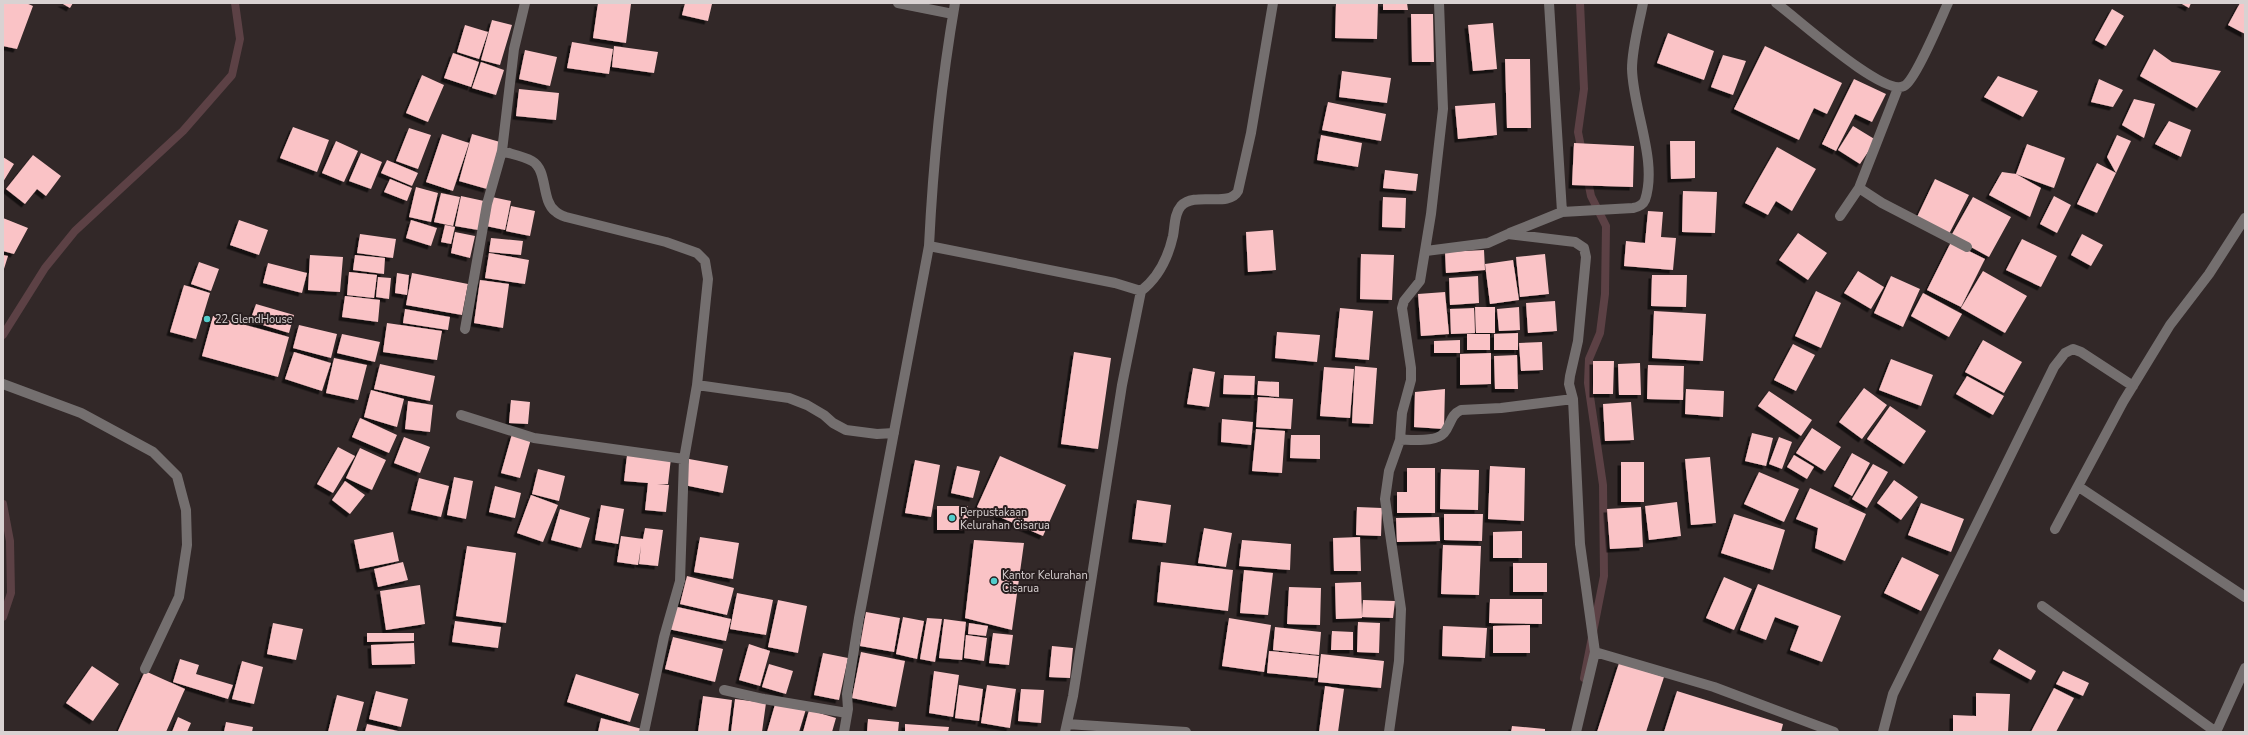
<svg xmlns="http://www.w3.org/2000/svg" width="2248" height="735" viewBox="0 0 2248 735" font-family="'Nunito Sans',sans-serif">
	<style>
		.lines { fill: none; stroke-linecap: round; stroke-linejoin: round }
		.stream { stroke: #5c4145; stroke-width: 8 }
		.building { fill: #fac3c6; filter: url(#shadow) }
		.minor { stroke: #746f6f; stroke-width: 10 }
		.poi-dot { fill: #52cdcc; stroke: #281e1f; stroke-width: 1.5 }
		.labels { text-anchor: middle; stroke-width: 4; stroke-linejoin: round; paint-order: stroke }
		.poi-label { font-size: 11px; fill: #d9d2d2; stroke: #281e1f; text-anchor: start }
	</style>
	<defs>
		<filter id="shadow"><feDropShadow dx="-3.5" dy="3.5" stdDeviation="0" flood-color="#0009"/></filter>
	</defs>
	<rect width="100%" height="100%" fill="#322828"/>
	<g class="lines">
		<path class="stream" d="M1580 3 1584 89 1578 132 1582 152
			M3 335 45 268 75 231 183 131 232 75 240 39 235 3
			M3 504 10 541 11 593 3 617
			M1584 678 1604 576 1603 485 1588 383 1589 359 1600 333 1605 294 1606 226 1591 196 1587 176"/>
	</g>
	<path class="building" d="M4 3H26L33 6 17 49 3 46Z
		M61 3H73L70 8Z
		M598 3 631 4 626 43 593 38Z
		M685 3 712 4 708 21 682 15Z
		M1336 3H1378L1377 39 1335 38Z
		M1383 3H1407L1408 10H1383Z
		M2180 3H2191L2189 8Z
		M2240 3H2245V34L2228 25Z
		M2112 9 2124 16 2106 46 2095 40Z
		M1411 14H1433L1434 62H1412Z
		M492 20 512 25 500 65 481 60Z
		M1493 23 1497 69 1473 71 1468 25Z
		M465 25 488 32 479 59 457 52Z
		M1668 33 1714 51 1704 80 1657 63Z
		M572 42 613 49 609 74 567 68Z
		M614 46 658 52 654 73 612 67Z
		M1765 46 1842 83 1827 114 1814 108 1799 140 1734 109Z
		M2154 49 2172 62 2221 71 2197 108 2140 76Z
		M525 50 557 57 550 86 519 79Z
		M453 53 479 62 471 87 444 78Z
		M1723 55 1746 61 1733 95 1711 87Z
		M1505 59H1530L1531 128H1507Z
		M481 62 504 70 496 95 472 88Z
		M1342 71 1391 78 1387 103 1339 97Z
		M422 75 444 85 428 122 406 113Z
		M1998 76 2038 91 2023 117 1984 97Z
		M1854 79 1886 94 1872 122 1855 114 1836 151 1822 144Z
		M2099 79 2123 90 2113 107 2091 102Z
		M519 89 559 93 556 120 516 116Z
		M2134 99 2155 104 2144 138 2122 125Z
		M1328 102 1386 114 1381 141 1322 130Z
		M1495 103 1497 135 1458 139 1455 106Z
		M2169 121 2191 130 2181 157 2155 144Z
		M1853 126 1876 140 1860 164 1838 150Z
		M293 127 329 140 317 172 280 158Z
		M409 128 431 135 418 169 396 161Z
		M442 134 469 143 453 191 426 182Z
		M472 134 500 142 487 189 459 181Z
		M1321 135 1362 143 1358 167 1317 160Z
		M2117 135 2131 141 2116 173 2107 157Z
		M336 141 358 151 344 182 322 173Z
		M1670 141H1695V178L1671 179Z
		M1574 143 1634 146 1633 187 1572 185Z
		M2027 144 2065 158 2054 188 2016 174Z
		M1777 147 1816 169 1792 211 1776 201 1768 215 1745 203Z
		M361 153 382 162 371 189 349 181Z
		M33 155 61 176 46 196 37 189 25 204 6 189Z
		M3 157 14 164 3 182Z
		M387 160 418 173 412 186 381 173Z
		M2097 163 2116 173 2097 213 2077 204Z
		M1385 170 1418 174 1416 191 1383 188Z
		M2002 172 2016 174 2041 188 2030 217 1989 195Z
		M390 179 412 188 407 201 384 192Z
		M1935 179 1969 195 1949 234 1917 217Z
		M416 187 438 193 431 222 409 217Z
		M1683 191 1717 192 1715 233 1682 232Z
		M441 193 460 197 453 226 434 222Z
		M461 196 484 201 478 230 455 226Z
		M2054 196 2071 205 2057 233 2040 224Z
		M492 197 511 201 505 230 486 226Z
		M1383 197 1406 198 1405 228 1382 227Z
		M1973 197 2011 217 1989 257 1951 236Z
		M511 206 535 211 530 236 506 231Z
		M1648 211 1663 212 1661 237 1676 238 1673 270 1624 266 1626 241 1645 243Z
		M3 218 28 228 14 254 3 251Z
		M239 220 268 230 259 255 230 245Z
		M411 220 437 228 431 246 406 238Z
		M445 225 455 227 451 244 441 242Z
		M1273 230 1276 270 1248 272 1246 232Z
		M455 232 475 236 470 258 451 253Z
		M1798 233 1827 253 1808 280 1779 260Z
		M360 234 396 239 393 258 357 253Z
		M2082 234 2103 245 2091 266 2071 255Z
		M491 238 523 241 521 255 489 252Z
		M2022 239 2057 256 2041 287 2006 270Z
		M1951 242 1985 259 1961 307 1927 290Z
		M1484 250 1485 270 1446 273 1445 252Z
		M489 253 529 260 525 284 485 278Z
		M1361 254 1394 255 1392 300 1360 299Z
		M1545 254 1549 294 1520 297 1516 257Z
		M3 255 8 256 3 272Z
		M310 255 343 257 340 292 308 290Z
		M355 255 385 258 384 274 353 270Z
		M1513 260 1519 300 1490 304 1485 264Z
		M199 262 219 269 211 291 191 284Z
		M268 263 307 273 302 293 263 283Z
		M1858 271 1884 287 1871 309 1844 293Z
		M1983 271 2027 296 2005 333 1961 308Z
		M349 272 377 275 374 298 347 295Z
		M397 273 409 275 407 295 395 293Z
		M412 273 468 284 462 315 406 305Z
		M1652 275H1687L1686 307 1651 306Z
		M1478 276 1479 303 1450 305 1449 278Z
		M1891 276 1920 289 1903 327 1874 313Z
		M378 277 391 278 389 299 376 297Z
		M480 280 509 284 503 328 474 323Z
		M184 285 210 293 196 339 170 332Z
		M1816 291 1841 303 1821 348 1795 336Z
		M1445 292 1449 334 1421 336 1418 294Z
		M1923 293 1962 314 1949 337 1911 316Z
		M345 296 380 300 378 322 342 317Z
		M1555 301 1557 331 1528 333 1526 303Z
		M256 304 294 315 289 333 250 321Z
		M1475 307H1495V333H1476Z
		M1519 307 1520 330 1499 331 1497 309Z
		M1340 308 1373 311 1369 360 1335 357Z
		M1474 308 1475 333 1451 334 1450 309Z
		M405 309 450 317 448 330 403 323Z
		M1654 311 1706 314 1703 361 1652 358Z
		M213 316 289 337 278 377 202 356Z
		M387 323 442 331 437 360 383 352Z
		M299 325 337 334 331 358 293 348Z
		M1277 332 1320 335 1317 362 1275 358Z
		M1518 333V350H1494V334Z
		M342 334 380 342 375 362 337 353Z
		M1467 334H1490V350H1467Z
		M1460 340V353H1434V341Z
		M1983 340 2022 362 2004 393 1965 372Z
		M1542 342 1543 370 1521 371 1519 343Z
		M1793 344 1815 355 1796 391 1774 380Z
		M294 352 331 363 322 391 285 379Z
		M1074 352 1111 358 1098 449 1061 444Z
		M1491 353V384L1460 385V354Z
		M1517 355 1518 389H1495L1494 356Z
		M334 358 367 365 358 400 326 393Z
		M1891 359 1933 375 1921 406 1879 390Z
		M1593 361H1614L1613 394H1593Z
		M1640 363 1641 395H1619L1618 364Z
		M380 364 435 376 430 401 374 389Z
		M1648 365 1684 366 1683 400 1647 399Z
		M1355 366 1377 368 1373 424 1352 423Z
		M1324 367 1354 369 1350 418 1320 416Z
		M1193 368 1215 372 1209 407 1187 404Z
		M1224 375 1255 376 1254 395 1223 394Z
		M1967 376 2004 396 1993 415 1956 394Z
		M1258 381 1279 382V397L1257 395Z
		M1864 388 1887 405 1862 439 1839 422Z
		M1445 389 1444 429 1414 427 1415 392Z
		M1686 389 1724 391 1723 417 1685 414Z
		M371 390 404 399 397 427 364 417Z
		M1769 391 1812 420 1801 436 1758 406Z
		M1258 397 1293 399 1291 429 1256 427Z
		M511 400 530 402 528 424 509 423Z
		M408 401 433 405 430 432 405 429Z
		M1631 402 1634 440 1605 441 1603 404Z
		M1890 406 1926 431 1904 464 1867 439Z
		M360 418 397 435 389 453 352 437Z
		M1222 419 1253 422 1251 445 1221 442Z
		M1812 428 1841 447 1825 471 1796 453Z
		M1256 429 1285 431 1282 473 1252 471Z
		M1752 433 1773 438 1766 466 1745 461Z
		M512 434 531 439 520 478 501 473Z
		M1291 435H1320V459L1290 458Z
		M404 437 430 447 420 473 394 463Z
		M1779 437 1792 442 1782 469 1769 464Z
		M338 447 355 456 333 493 317 484Z
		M360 448 386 460 372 490 346 478Z
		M1852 453 1870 463 1852 496 1834 486Z
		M627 455 671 458 668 484H657L669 485 666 512 645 510 648 483 624 481Z
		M1794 455 1814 467 1807 479 1787 467Z
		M1000 456 1066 485 1043 536 977 507Z
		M1710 457 1716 523 1691 525 1685 459Z
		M689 459 728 466 723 493 684 485Z
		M915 460 940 465 931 517 905 513Z
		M1621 462H1644V502H1621Z
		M1873 464 1888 472 1867 508 1852 499Z
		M957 466 980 471 973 498 951 493Z
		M1490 466 1525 468 1524 521 1488 519Z
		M1407 468H1435V513H1397V492H1407Z
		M538 469 565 476 559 501 532 494Z
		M1441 469 1479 470 1478 510 1440 509Z
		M1759 472 1799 489 1784 522 1744 504Z
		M454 477 473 481 466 519 447 515Z
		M419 478 449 486 441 517 411 510Z
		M1894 480 1918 497 1901 520 1877 503Z
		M345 481 365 495 350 514 332 500Z
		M495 486 521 493 515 518 489 512Z
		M1810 488 1866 514 1845 561 1815 548 1818 528 1796 519Z
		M531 495 558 505 543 542 517 533Z
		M1137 500 1171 505 1166 543 1132 539Z
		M1677 502 1681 536 1649 540 1645 506Z
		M1921 503 1964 519 1951 552 1908 535Z
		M601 505 624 509 618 544 595 540Z
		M937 506H968V530H937Z
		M1357 507 1382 508 1381 536 1356 535Z
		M1641 507 1643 547 1610 549 1607 509Z
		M560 509 590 518 581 548 551 540Z
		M1444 514H1483L1482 541 1444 540Z
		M1734 514 1785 530 1773 570 1721 553Z
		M1439 517 1440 541 1397 542 1396 518Z
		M645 528 663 530 658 566 639 564 641 546 638 565 617 562 621 536 643 539Z
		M1204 528 1232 533 1226 567 1198 563Z
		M1522 531V558H1493V532Z
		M393 532 399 561 360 569 354 540Z
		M700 537 739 543 733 579 694 572Z
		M1360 537 1361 571H1334L1333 538Z
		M974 540 1024 543 1012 630 965 618Z
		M1242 540 1291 544 1290 570 1239 566Z
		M1443 545 1481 546 1479 595 1441 594Z
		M467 546 516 553 506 623 456 616Z
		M1902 557 1939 575 1921 611 1884 593Z
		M403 562 408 580 378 587 374 569Z
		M1161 562 1233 570 1228 611 1157 602Z
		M1513 563H1547V592H1513Z
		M1244 570 1273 573 1268 615 1240 613Z
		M687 576 734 588 727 615 680 604Z
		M1724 577 1752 589 1734 630 1706 618Z
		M1361 582 1362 618 1336 619 1335 583Z
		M1758 584 1841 616 1822 662 1790 650 1799 626 1775 617 1766 640 1740 630Z
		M420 585 425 624 386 630 380 591Z
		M1289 587 1321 588 1320 625 1287 624Z
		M737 593 773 600 766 635 730 629Z
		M1490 599H1542V624L1489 623Z
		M778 600 807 606 798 653 768 647Z
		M1363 600 1395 601 1393 618 1362 617Z
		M673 606 731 619 726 641 668 629Z
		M866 612 900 618 894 652 860 646Z
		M903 617 924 621 917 659 896 654Z
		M927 618 942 619 935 662 920 659Z
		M1229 618 1271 625 1264 672 1222 666Z
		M944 619 966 622 962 660 939 658Z
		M455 621 501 627 498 648 452 642Z
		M1358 622 1380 623 1379 653 1357 652Z
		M273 623 303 629 296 660 267 654Z
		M969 623 988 626 986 636 968 634Z
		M1530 625V653H1493V626Z
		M1443 626 1487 628 1485 658 1442 656Z
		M1275 627 1321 632 1319 655 1273 650Z
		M1332 631 1353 632V650H1331Z
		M367 633H414V641L367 642Z
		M993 633 1013 635 1009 665 989 663Z
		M966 635 987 638 984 661 964 658Z
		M673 637 723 649 715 682 665 669Z
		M414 643 415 664 372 665 371 645Z
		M749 644 770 651 760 686 739 680Z
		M1052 646 1073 648 1070 678 1049 677Z
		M1999 649 2036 671 2031 680 1993 659Z
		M1269 651 1319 656 1317 678 1267 673Z
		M861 652 905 661 896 707 852 698Z
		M823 653 848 658 839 700 814 695Z
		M1321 654 1384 661 1381 688 1318 682Z
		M180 659 199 665 196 674 233 685 228 699 173 682Z
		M242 661 263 667 254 704 232 699Z
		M1619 663 1664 677 1646 732H1597Z
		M769 664 793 671 786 694 762 687Z
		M92 666 119 684 93 721 66 703Z
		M145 671 185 689 166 732H121L118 731Z
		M934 671 959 675 953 717 929 713Z
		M2063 671 2089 683 2083 696 2056 684Z
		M576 674 639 694 630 722 567 702Z
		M959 685 983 689 979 721 955 718Z
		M987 685 1016 689 1010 728 981 723Z
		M1325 686 1344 689 1338 732H1319Z
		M2054 688 2074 698 2056 732H2031Z
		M1021 689 1044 690 1041 723 1018 721Z
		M376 691 408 699 401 727 369 719Z
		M1677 691 1783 724 1781 732H1664Z
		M1976 693 2010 694 2008 732H1953V715L1976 716Z
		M337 695 364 702 356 732H328Z
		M703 696 732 700 728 732H698Z
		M735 699 766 703 762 732H731Z
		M776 701 806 709 799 732H767Z
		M809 710 836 718 832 732H803Z
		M178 717 191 723 187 732H172Z
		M601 718 642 729 641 732H598Z
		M868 719 899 722 898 732H867Z
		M226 722 253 727 252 732H224Z
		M367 724 398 731V732H365Z
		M905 724 949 727 948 732H905Z
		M1512 726 1545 729V732H1511Z"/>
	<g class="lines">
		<path class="minor" d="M525 3 514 49 502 151C511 154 523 156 532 161 548 170 541 200 555 211 558 214 563 216 566 217L666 242 697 253 705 261 708 279 697 385 684 459 680 581 664 637 644 732
			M898 3 953 14
			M955 3C941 84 933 164 929 246L1115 283 1141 291 1122 385 1073 696 1065 732
			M1549 3 1562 212
			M1776 3C1796 17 1883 97 1904 86 1915 81 1941 18 1948 3
			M1898 88 1859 188 1882 203 1967 247
			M1840 216 1859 188
			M1510 233 1562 212 1633 208C1638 207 1643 205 1645 200 1658 161 1633 110 1632 69 1632 48 1639 24 1643 3
			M1426 251 1488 243 1508 234 1575 242 1584 248 1586 257 1578 341 1570 376 1569 384 1573 399 1580 544 1595 652 1576 732
			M1141 291C1159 277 1168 258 1173 236 1175 226 1174 214 1181 206 1195 191 1229 208 1238 191L1251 133 1273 3
			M465 329 487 204 502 151
			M3 384 81 413 153 452 177 476 186 510 187 545 179 597 145 669
			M697 385 789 398 807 405 824 415 833 423 846 430 877 434 894 433
			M461 415 534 438 684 459
			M1400 440 1402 413 1411 380V368L1402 308 1404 301 1420 281 1431 214 1443 109 1439 3
			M2079 487 2245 597
			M2055 529 2123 402 2170 325 2209 274 2245 218
			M2042 606 2216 732
			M1595 652 1714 687 1834 732
			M724 690 764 699 847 713
			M1067 724 1186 732
			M844 732 848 709 847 694 859 618 929 246
			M1389 732 1399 661 1401 609 1385 499 1389 471 1400 440C1412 439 1435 443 1444 433 1451 425 1450 415 1461 410L1501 408 1573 399
			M1883 732 1893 694 2054 367 2065 353 2073 349 2081 352 2133 386
			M2216 732 2245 668"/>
	</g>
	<g class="poi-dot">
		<circle cx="207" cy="319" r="4"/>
		<circle cx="952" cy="518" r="4"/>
		<circle cx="994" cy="581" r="4"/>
	</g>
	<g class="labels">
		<g class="poi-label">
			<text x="215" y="323">22 GlendHouse</text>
			<text x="960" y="516">Perpustakaan<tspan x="960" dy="13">Kelurahan Cisarua</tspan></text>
			<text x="1002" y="579">Kantor Kelurahan<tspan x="1002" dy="13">Cisarua</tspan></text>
		</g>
	</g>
	<rect width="2248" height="735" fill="none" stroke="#d9d2d2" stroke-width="8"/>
</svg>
